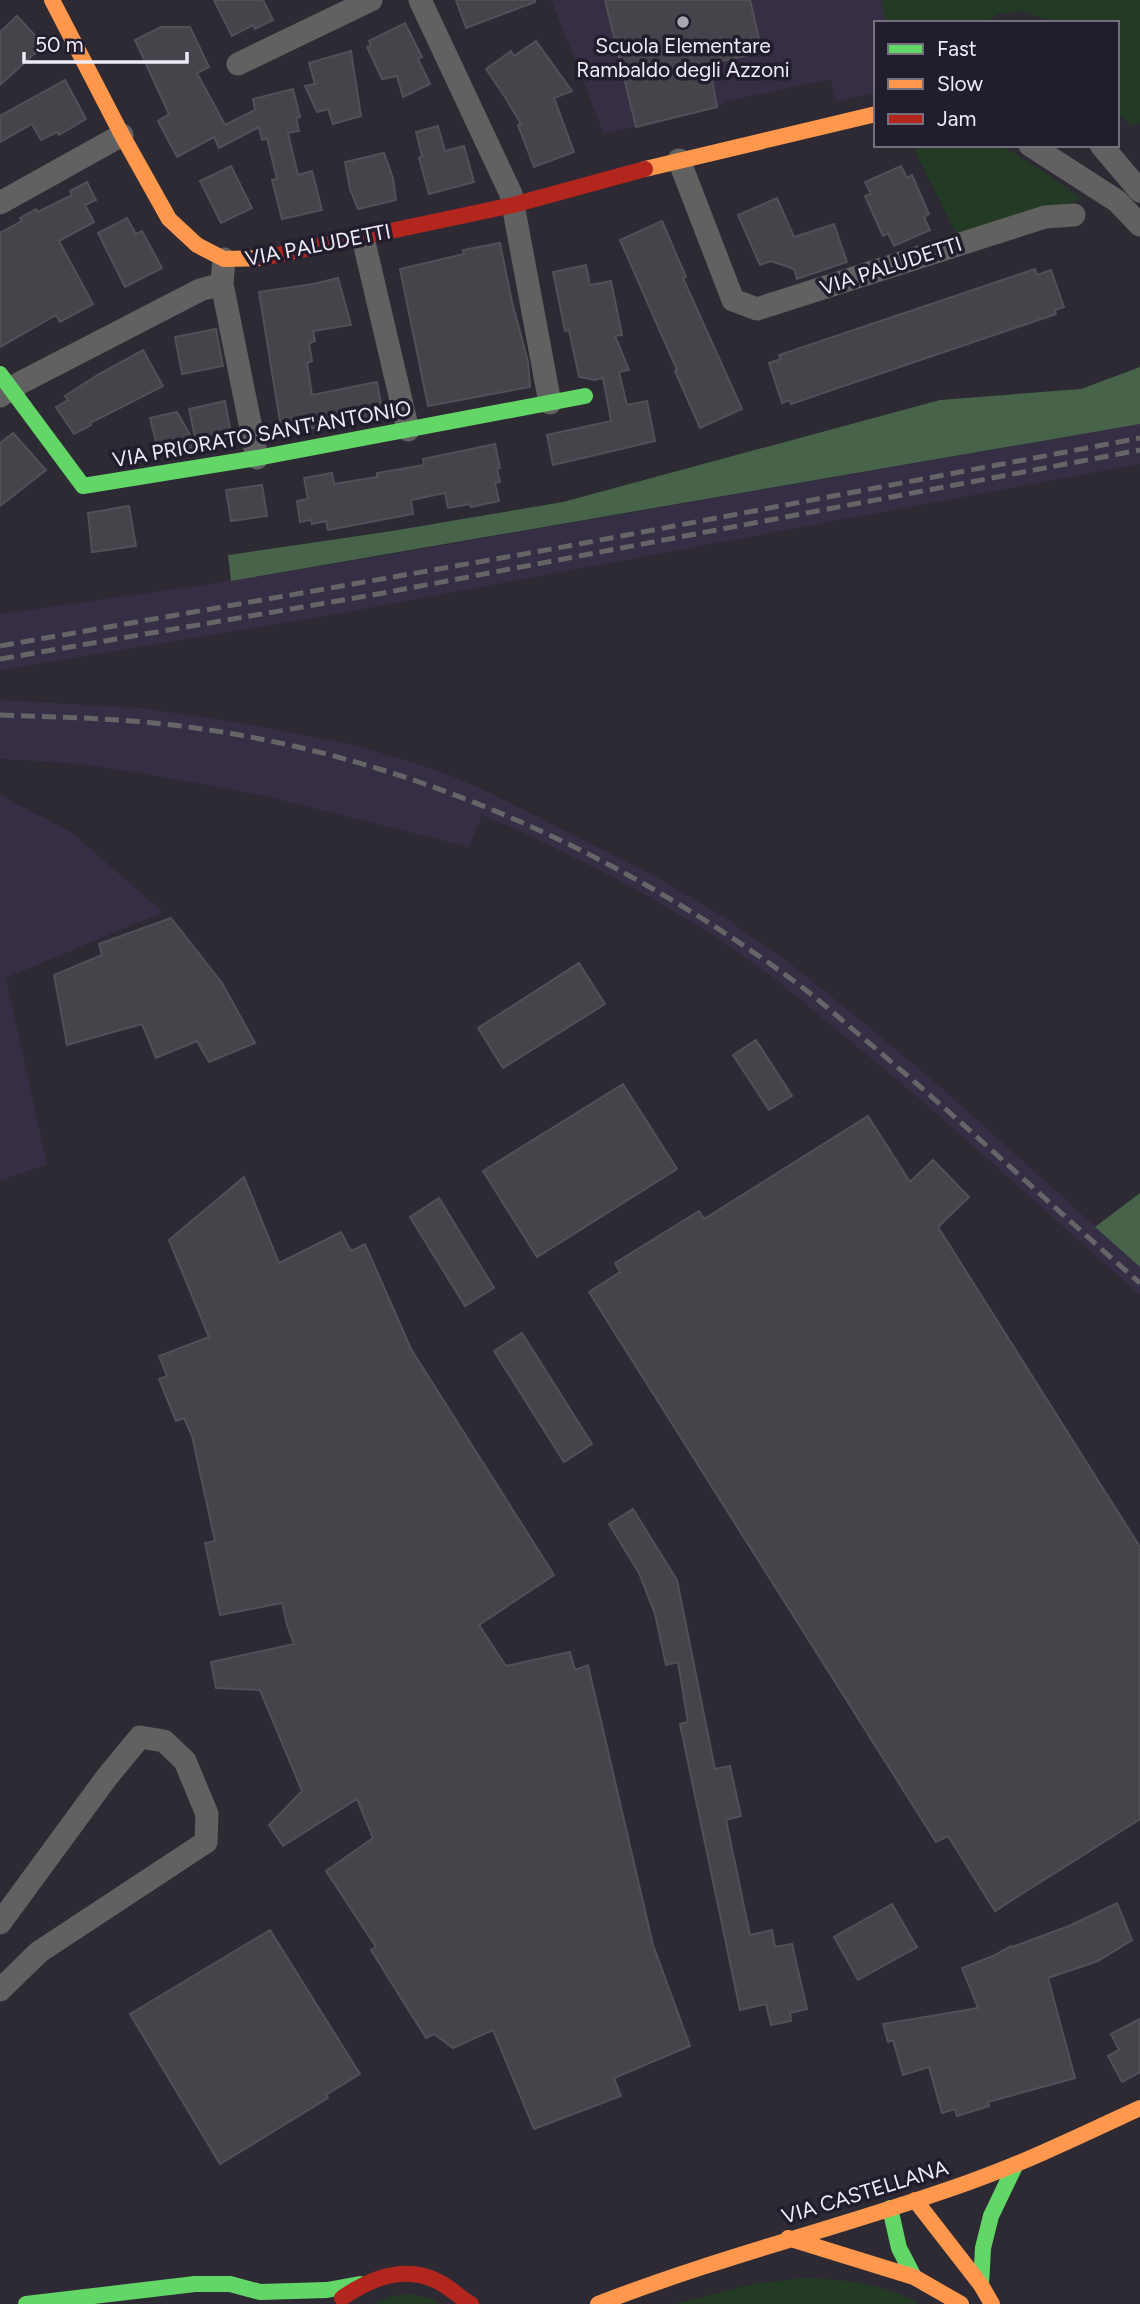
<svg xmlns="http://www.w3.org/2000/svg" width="1140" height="2304" viewBox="0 0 1140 2304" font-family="Figtree,sans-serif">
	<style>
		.built { fill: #352e44 }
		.green { fill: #233a24 }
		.forest { fill: #47644a }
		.building { fill: #46434b; stroke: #524f57; stroke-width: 2 }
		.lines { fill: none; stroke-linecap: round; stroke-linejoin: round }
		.street { stroke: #626162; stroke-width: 23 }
		.fast { stroke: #63d668; stroke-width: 16 }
		.slow { stroke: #ff974d; stroke-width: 16 }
		.jam { stroke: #b3261e; stroke-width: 16 }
		.rail { stroke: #656467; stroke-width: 5; stroke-dasharray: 14 7; stroke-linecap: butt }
		.poi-dot { fill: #aaa7b2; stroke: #221d2d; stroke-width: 2.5 }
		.labels { text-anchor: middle; stroke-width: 7; stroke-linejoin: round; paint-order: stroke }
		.poi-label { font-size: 21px; fill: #eeebf6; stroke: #221d2d }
		.street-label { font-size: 21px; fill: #eeebf6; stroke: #221d2d }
	</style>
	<rect width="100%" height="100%" fill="#2d2a34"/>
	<path class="built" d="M551 0H881L886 23H876V93L836 101 830 79 728 101 717 107 604 134Z
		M1140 424V464L320 617 0 670V614L231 581 410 551Z
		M0 700 141 708 241 723 359 746 433 769 478 787 653 875 727 919 792 965 856 1016 943 1089 1140 1267V1295L926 1104 778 981 718 938 648 896 599 870 520 831 482 815 469 847 260 795 141 773 72 763 0 759Z
		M0 795 71 832 163 912 6 978 47 1164 0 1181Z"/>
	<path class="green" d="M881 0H1140V123L1132 125 1117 114V23H1058L1022 11 997 14 986 23H886Z
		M912 145H1001L1050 176 1082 199 959 240Z
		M803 2278C844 2280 882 2282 919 2304H675L749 2285Z
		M411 2294 430 2298 440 2304H372L390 2296Z"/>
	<path class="forest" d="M1140 367V424L231 581 228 555 392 531 563 502 940 400 1081 389Z
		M1140 1193V1267L1095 1227Z"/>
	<path class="building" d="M214 0H263L273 20 255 29 253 25 232 36Z
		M456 0H535V2L466 28Z
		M605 0H750L762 52 709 64 717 107 636 127Z
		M17 16 44 45 0 85V32Z
		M405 23 422 57 418 59 430 84 403 97 397 76 382 79 367 47 371 46 369 41Z
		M161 27H190L209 67 197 73 225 125 255 110 253 99 293 89 300 117 296 118 299 131 288 133 298 175 312 171 322 210 282 219 272 180 277 179 267 138 262 140 259 127 219 148 214 137 177 157 158 121 169 114 135 40Z
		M536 41 572 91 554 98 574 152 534 167 518 125 521 124 505 97 486 69 511 51 514 56Z
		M351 51 361 116 333 124 328 109 317 112 305 86 315 84 309 63Z
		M65 80 86 119 59 135 57 132 41 140 32 124 0 142V116Z
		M438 126 445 151 464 146 474 182 429 194 419 158 422 156 416 132Z
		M384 153 393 178 396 200 358 209 350 189 345 162Z
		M231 166 252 208 221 223 200 181Z
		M901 166 907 178 912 175 929 214 924 217 930 230 894 246 888 233 883 236 865 196 871 194 865 182Z
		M87 182 96 200 85 205 94 222 59 241 93 304 60 322 56 315 0 347V233L22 221 20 218 36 209 38 212 72 195 70 191Z
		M777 198 794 237 834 224 847 262 797 279 794 269 771 261 760 265 738 215Z
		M127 218 136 234 142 231 162 268 125 287 98 233Z
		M662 221 686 277 683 278 742 409 700 428 675 371 677 370 620 240Z
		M500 243 512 302 528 362 530 387 428 406 400 269 464 254 463 250Z
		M586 265 590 285 611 281 622 335 615 336 629 370 619 372 627 405 647 401 655 441 553 465 547 435 611 421 603 378 595 380 579 377 569 330 565 331 553 272Z
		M1035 269 1037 275 1051 270 1064 307 1055 310 1056 314 791 404 790 400 782 403 769 363 781 359 779 355Z
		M338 278 351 325 313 331 315 341 309 343 312 361 307 363 312 395 377 382 383 415 282 434 259 292 313 284Z
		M216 329 223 366 182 374 175 337Z
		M143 350 163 386 90 423 91 425 74 434 56 407 68 400 65 396 99 374Z
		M225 401 232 440 159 454 150 418 177 412 197 447 189 409Z
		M13 433 46 470 0 506V443Z
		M495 444 500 468 497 469 500 482 495 483 499 501 471 507 470 504 448 508 445 493 411 500 413 514 328 530 326 521 312 524 311 520 300 522 297 501 308 499 304 478 332 473 334 484 377 477V473L424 465 423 459Z
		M262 485 267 516 231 521 226 490Z
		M129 506 136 546 92 552 88 513Z
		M171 918 222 983 255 1043 209 1062 197 1041 156 1058 142 1024 67 1045 54 975 102 955 99 944Z
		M579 963 605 1004 503 1068 478 1028Z
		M756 1040 792 1096 769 1110 733 1055Z
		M623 1084 677 1169 537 1257 483 1171Z
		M868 1116 910 1182 933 1160 969 1197 938 1227 1140 1547V1819L995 1911 948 1836 936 1842 589 1292 620 1272 615 1263 699 1211 704 1219Z
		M244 1177 279 1263 341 1232 351 1251 365 1244 411 1349 554 1575 479 1625 506 1666 570 1652 575 1670 588 1665 653 1945 690 2046 614 2078 621 2096 534 2129 493 2030 453 2048 434 2034 426 2038 371 1950 376 1947 326 1871 373 1838 357 1799 283 1846 269 1825 302 1791 260 1690 216 1688 211 1662 294 1644 287 1625 282 1603 220 1615 205 1543 215 1541 192 1436 184 1418 176 1421 159 1379 167 1376 159 1356 209 1337 169 1240Z
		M439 1198 494 1288 465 1306 410 1217Z
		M522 1333 592 1444 564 1462 494 1351Z
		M633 1509 677 1580 715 1769 730 1766 741 1816 726 1820 750 1935 772 1930 775 1947 792 1944 807 2009 790 2013 791 2021 771 2025 766 2004 740 2010 680 1724 688 1722 678 1662 666 1665 655 1614 639 1573 609 1524Z
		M1117 1903 1132 1940 1098 1961 1048 1978 1075 2078 988 2102 989 2106 957 2116 955 2109 942 2113 929 2067 903 2075 893 2040 888 2042 883 2024 978 2008 962 1968 993 1956 1011 1946 1012 1947 1069 1926Z
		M892 1904 917 1947 858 1980 834 1937Z
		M270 1930 360 2074 326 2095 328 2098 220 2164 130 2014Z
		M1140 2019V2072L1122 2082 1108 2056 1119 2050 1111 2034Z"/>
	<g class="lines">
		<path class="street" d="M420 0 511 194 550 403
			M238 64 371 0
			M1030 145 1117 201 1140 225
			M1101 145 1140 191
			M679 160 733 300 757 309 1045 217 1074 215
			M0 203 122 135
			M363 238 408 430
			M222 284 257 458
			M0 396 20 383 200 290 222 284 224 259
			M0 1923 107 1777 140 1737 164 1741 185 1761 207 1814 206 1842 39 1952 0 1990"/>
		<path class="fast" d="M0 374 83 486 257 458 585 396
			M890 2208 899 2248 914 2277
			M981 2285 983 2248 991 2216 1015 2166
			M26 2304 195 2284H230L260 2292 327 2290 360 2284"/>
		<path class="slow" d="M52 0 122 135 169 219 197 245 224 259 263 258
			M645 169 876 114
			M915 2200 981 2285 992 2304
			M788 2238 914 2277 961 2304
			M598 2304C718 2257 843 2227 964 2184 1024 2163 1082 2135 1140 2108"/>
		<path class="jam" d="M263 258 513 205 645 169
			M342 2298C371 2278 405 2264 439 2282 451 2288 460 2298 471 2304"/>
		<path class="rail" d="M0 646 558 548 1140 438
			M0 659 378 594 1140 450
			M0 715C55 717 110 718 164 724 390 749 604 843 787 976 814 995 838 1017 863 1038 958 1117 1047 1202 1140 1283"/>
	</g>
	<circle class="poi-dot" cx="683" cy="22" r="7"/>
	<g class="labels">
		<g class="poi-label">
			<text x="683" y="53">Scuola Elementare<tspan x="683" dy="24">Rambaldo degli Azzoni</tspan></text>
		</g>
		<g class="street-label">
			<text transform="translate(318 245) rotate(-11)" y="7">VIA PALUDETTI</text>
			<text transform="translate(891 266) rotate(-18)" y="7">VIA PALUDETTI</text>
			<text transform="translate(262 434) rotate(-10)" y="7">VIA PRIORATO SANT'ANTONIO</text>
			<text transform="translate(865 2192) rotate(-17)" y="7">VIA CASTELLANA</text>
		</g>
	</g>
	<rect x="874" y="21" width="245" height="126" fill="#221d2d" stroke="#746f7d" stroke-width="2"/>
	<rect x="888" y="44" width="35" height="10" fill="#63d668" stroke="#746f7d" stroke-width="2"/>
	<text x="937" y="56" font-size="21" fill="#eeebf6">Fast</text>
	<rect x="888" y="79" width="35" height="10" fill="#ff974d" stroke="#746f7d" stroke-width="2"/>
	<text x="937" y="91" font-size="21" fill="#eeebf6">Slow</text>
	<rect x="888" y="114" width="35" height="10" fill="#b3261e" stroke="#746f7d" stroke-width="2"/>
	<text x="937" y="126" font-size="21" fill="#eeebf6">Jam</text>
	<path d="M24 52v10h163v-10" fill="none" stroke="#eeebf6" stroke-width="3.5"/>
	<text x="35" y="52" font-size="21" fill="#eeebf6" stroke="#221d2d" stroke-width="5" paint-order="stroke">50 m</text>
</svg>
